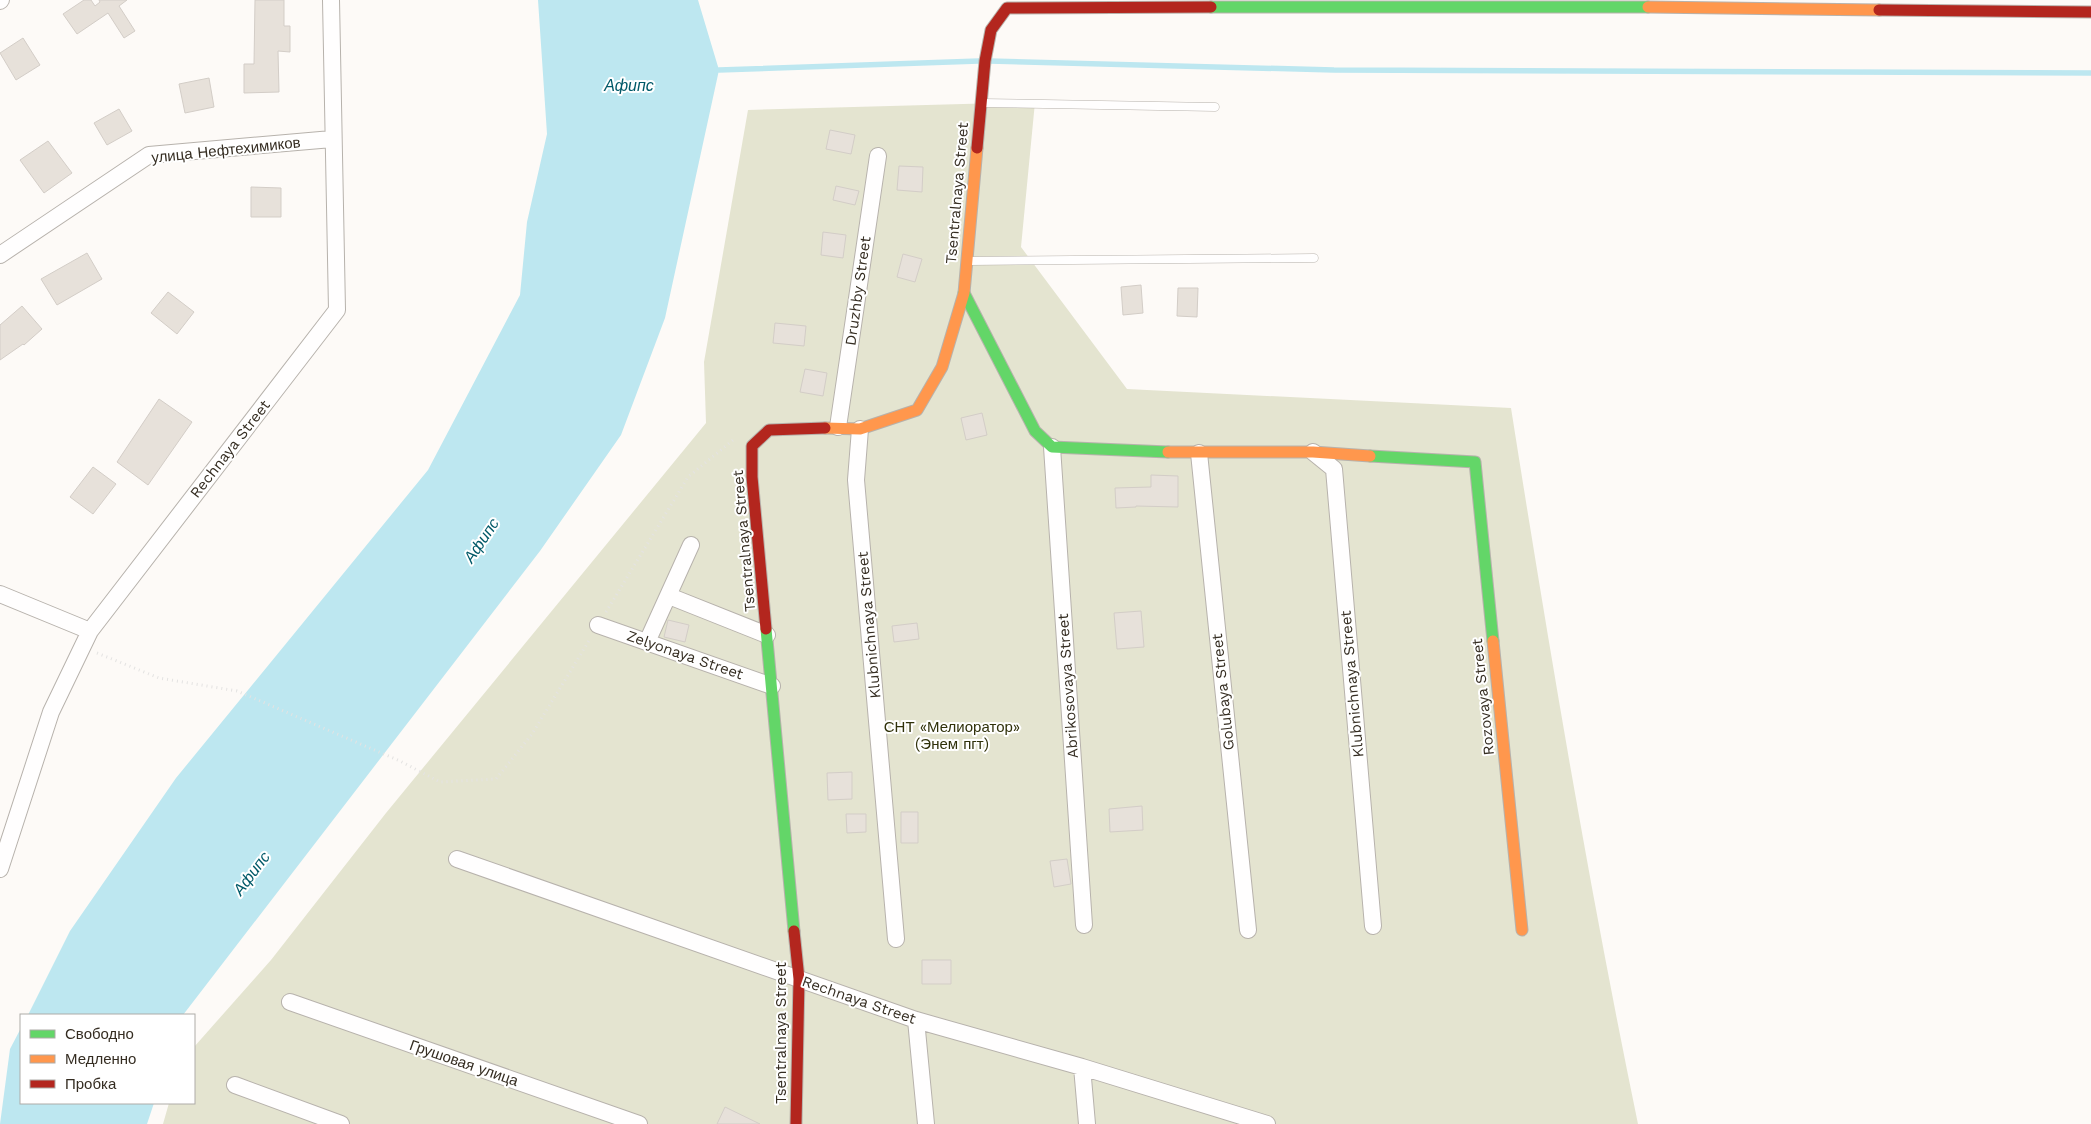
<svg xmlns="http://www.w3.org/2000/svg" width="2091" height="1124" viewBox="0 0 2091 1124" font-family="'Work Sans',sans-serif">
	<style>
		.green { fill: #e4e4d0 }
		.water { fill: #bde7f0 }
		.lines { fill: none; stroke-linecap: round; stroke-linejoin: round }
		.stream { stroke: #bde7f0; stroke-width: 5.5 }
		.building { fill: #e7e1da; stroke: #d3cdc7 }
		.lane-casing { stroke: #b7b2ac; stroke-width: 9 }
		.street-casing { stroke: #b7b2ac; stroke-width: 18 }
		.fast-casing { stroke: #b7b2ac; stroke-width: 13 }
		.slow-casing { stroke: #b7b2ac; stroke-width: 13 }
		.jam-casing { stroke: #b7b2ac; stroke-width: 13 }
		.path { stroke: #e4e3e2; stroke-width: 3; stroke-dasharray: 1 4; stroke-linecap: butt }
		.lane { stroke: #fffefe; stroke-width: 8 }
		.street { stroke: #fffefe; stroke-width: 16 }
		.fast { stroke: #63d668; stroke-width: 11 }
		.slow { stroke: #ff974d; stroke-width: 11 }
		.jam { stroke: #b3261e; stroke-width: 11 }
		.labels { text-anchor: middle; stroke-width: 4; stroke-linejoin: round; paint-order: stroke }
		.street-label { font-size: 15px; fill: #352d22; stroke: #fff }
		.park-label { font-size: 15px; fill: #30310a; stroke: #fff }
		.water-label { font-size: 16px; font-style: italic; fill: #005968; stroke: #fff }
	</style>
	<rect width="100%" height="100%" fill="#fdfaf7"/>
	<path class="green" d="M1035 102 1021 247 1127 389 1511 408C1549 648 1589 887 1638 1124H163L169 1103H194V1047L271 960 386 813 706 423 704 362 748 110Z"/>
	<path class="water" d="M538 0H698L719 70 665 318 621 435 540 551 183 1015H28L70 931 176 778 428 470 520 295 527 222 547 134Z
		M21 1028V1103H154L147 1124H0L10 1049Z"/>
	<g class="lines">
		<path class="stream" d="M989 61 1334 70 2091 73
			M719 70 979 61"/>
	</g>
	<path class="building" d="M84 0H91L95 6 100 2 99 0H127L119 6 135 31 124 38 108 13 77 34 63 14Z
		M255 0H284V26H290V52L278 51 279 92 244 93V64H254Z
		M23 38 40 65 16 80 0 53Z
		M209 78 214 107 185 113 179 84Z
		M119 109 132 131 107 145 94 123Z
		M830 130 855 135 851 154 826 149Z
		M48 141 72 173 44 193 20 160Z
		M899 166 923 167 922 192 897 190Z
		M836 186 859 191 855 205 833 200Z
		M251 187 281 188V217H251Z
		M823 232 846 235 843 258 821 255Z
		M87 253 102 279 57 305 41 279Z
		M903 254 922 259 915 282 897 277Z
		M1141 285 1143 313 1123 315 1121 287Z
		M1178 288H1198L1197 317 1177 316Z
		M168 292 194 312 177 334 151 313Z
		M22 306 42 329 24 345 23 344 0 360V325Z
		M775 323 806 326 804 346 773 343Z
		M805 369 827 373 823 396 800 392Z
		M159 399 192 422 148 485 117 462Z
		M982 413 987 435 966 440 961 418Z
		M93 467 116 484 93 514 70 497Z
		M1151 475 1178 476V507L1136 506V507L1116 508 1115 488 1151 487Z
		M1141 611 1144 647 1117 649 1114 613Z
		M668 620 689 625 685 642 664 637Z
		M917 623 919 639 894 642 892 626Z
		M852 772V799L828 800 827 773Z
		M1142 806 1143 830 1110 832 1109 809Z
		M901 812H918V843H901Z
		M846 814H866V832L847 833Z
		M1067 859 1071 884 1054 887 1050 861Z
		M922 960H951V984H922Z
		M725 1107 760 1124H717Z"/>
	<g class="lines">
		<g class="lane-casing">
			<path id="lane" d="M982 103 1215 107
				M969 261 1314 258"/>
		</g>
		<g class="street-casing">
			<path id="street" d="M0 1 1 0
				M0 255 149 155 332 139
				M838 427 878 156
				M860 429 856 480 896 939
				M1052 447 1084 925
				M1313 452 1334 469 1373 926
				M1199 453 1248 930
				M0 594 90 631
				M669 596 767 635
				M598 625 772 686
				M647 642 691 545
				M457 859 916 1020 1082 1067 1267 1124
				M0 869 51 712 90 631 337 310 331 0
				M290 1002 639 1124
				M916 1020 926 1124
				M1082 1067 1087 1124
				M235 1085 341 1124"/>
		</g>
		<g class="fast-casing">
			<path id="fast" d="M1211 7H1648
				M964 293 1035 431 1052 447 1168 452
				M1370 456 1475 462 1493 641
				M766 629 794 931"/>
		</g>
		<g class="slow-casing">
			<path id="slow" d="M1648 7 1879 10
				M825 428 860 429 917 410 942 367 964 293 977 148
				M1168 452H1313L1370 456
				M1493 641 1522 930"/>
		</g>
		<g class="jam-casing">
			<path id="jam" d="M1879 10 2091 12
				M977 148 985 61 991 30 1007 8 1211 7
				M766 629 752 477V446L769 430 825 428
				M794 931 799 979 796 1124"/>
		</g>
		<path class="path" d="M606 612 688 477 733 440
			M97 653 159 678 237 691 400 761 440 782 496 779 532 734 590 639"/>
		<use href="#lane" class="lane"/>
		<use href="#street" class="street"/>
		<use href="#fast" class="fast"/>
		<use href="#slow" class="slow"/>
		<use href="#jam" class="jam"/>
	</g>
	<g class="labels">
		<g class="street-label">
			<text transform="translate(226 150) rotate(-6)" y="5">улица Нефтехимиков</text>
			<text transform="translate(957 193) rotate(-85)" y="5">Tsentralnaya Street</text>
			<text transform="translate(858 291) rotate(-82)" y="5">Druzhby Street</text>
			<text transform="translate(230 449) rotate(-52)" y="5">Rechnaya Street</text>
			<text transform="translate(744 541) rotate(-95)" y="5">Tsentralnaya Street</text>
			<text transform="translate(869 625) rotate(-95)" y="5">Klubnichnaya Street</text>
			<text transform="translate(685 655) rotate(19)" y="5">Zelyonaya Street</text>
			<text transform="translate(1352 684) rotate(-95)" y="5">Klubnichnaya Street</text>
			<text transform="translate(1068 686) rotate(-94)" y="5">Abrikosovaya Street</text>
			<text transform="translate(1223 692) rotate(-96)" y="5">Golubaya Street</text>
			<text transform="translate(1483 697) rotate(-96)" y="5">Rozovaya Street</text>
			<text transform="translate(859 1000) rotate(19)" y="5">Rechnaya Street</text>
			<text transform="translate(781 1033) rotate(-90)" y="5">Tsentralnaya Street</text>
			<text transform="translate(464 1063) rotate(19)" y="5">Грушовая улица</text>
		</g>
		<g class="park-label">
			<text x="952" y="732">СНТ «Мелиоратор»<tspan x="952" dy="17">(Энем пгт)</tspan></text>
		</g>
		<g class="water-label">
			<text x="629" y="91">Афипс</text>
			<text transform="translate(481 540) rotate(-56)" y="6">Афипс</text>
			<text transform="translate(251 873) rotate(-53)" y="6">Афипс</text>
		</g>
	</g>
	<rect x="20" y="1014" width="175" height="90" fill="#ffffff" stroke="#aeaba7"/>
	<rect x="30" y="1030" width="25" height="8" fill="#63d668" stroke="#aeaba7"/>
	<text x="65" y="1039" font-size="15" fill="#352d22">Свободно</text>
	<rect x="30" y="1055" width="25" height="8" fill="#ff974d" stroke="#aeaba7"/>
	<text x="65" y="1064" font-size="15" fill="#352d22">Медленно</text>
	<rect x="30" y="1080" width="25" height="8" fill="#b3261e" stroke="#aeaba7"/>
	<text x="65" y="1089" font-size="15" fill="#352d22">Пробка</text>
</svg>
